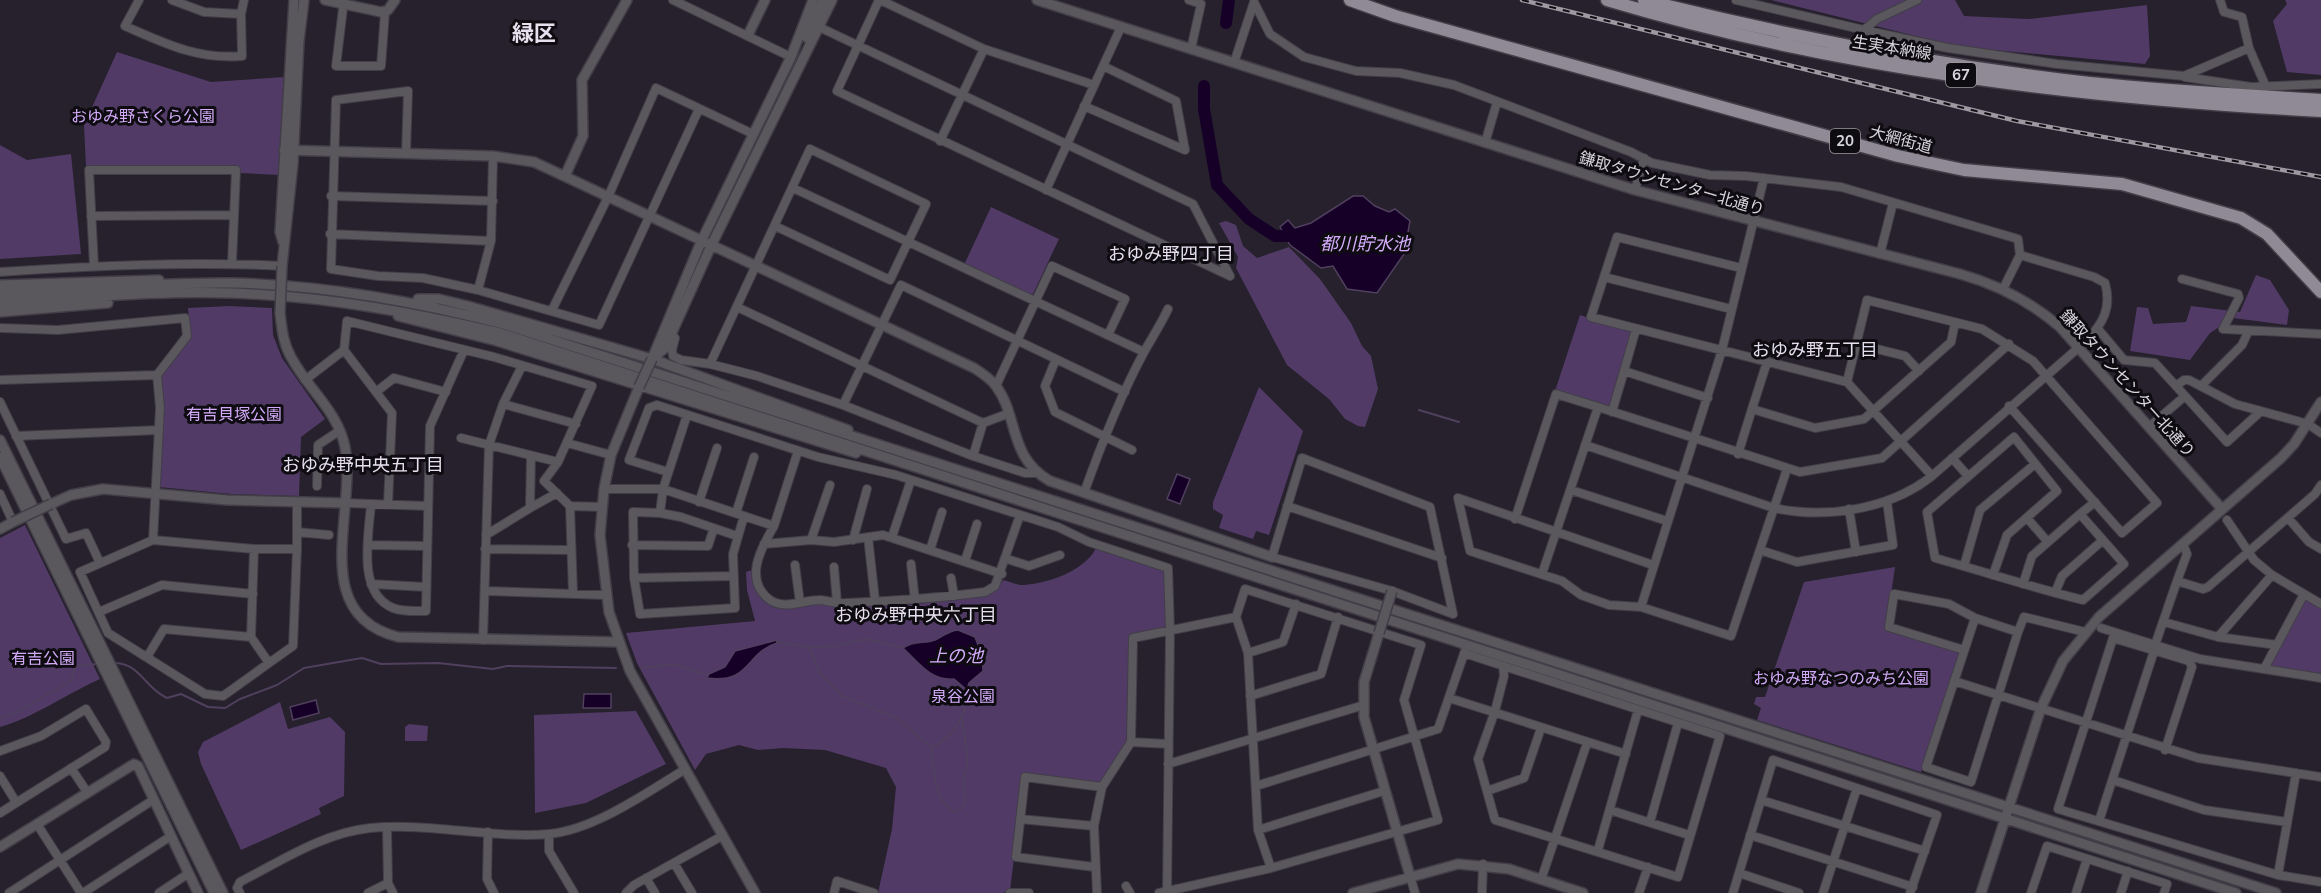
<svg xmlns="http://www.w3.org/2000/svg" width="2321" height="893" viewBox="0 0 2321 893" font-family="'Nunito Sans','Noto Sans JP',sans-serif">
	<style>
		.green { fill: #513b66 }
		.water { fill: #160028; stroke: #50405e; stroke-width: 1.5 }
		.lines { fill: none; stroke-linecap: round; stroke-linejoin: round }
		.stream { stroke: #50405e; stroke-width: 2 }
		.river { stroke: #160028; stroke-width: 12 }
		.minor-casing { stroke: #423e48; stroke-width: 10 }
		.tertiary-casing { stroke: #423e48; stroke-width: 12 }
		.primary-casing { stroke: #423e48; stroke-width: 15 }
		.minor { stroke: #5a575d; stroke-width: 8 }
		.tertiary { stroke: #5a575d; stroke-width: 9 }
		.primary { stroke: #8f8a95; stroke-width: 12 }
		.rail-casing { stroke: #9d99a2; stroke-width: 4.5 }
		.rail { stroke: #0e0c11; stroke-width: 2; stroke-dasharray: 7; stroke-linecap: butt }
		.tertiary-bridge-casing { stroke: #423e48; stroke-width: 12; stroke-linecap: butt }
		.tertiary-bridge { stroke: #5a575d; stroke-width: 9 }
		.labels { text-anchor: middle; stroke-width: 6; stroke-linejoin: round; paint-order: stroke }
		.shield { fill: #0e0c11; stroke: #9b989f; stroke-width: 1.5 }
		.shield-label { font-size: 15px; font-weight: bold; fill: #d8d4dc }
		.street-label { font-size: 16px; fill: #d8d4dc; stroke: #0e0c11 }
		.park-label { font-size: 16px; fill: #d3abfa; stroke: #0e0c11 }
		.water-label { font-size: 18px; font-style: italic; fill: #d5adfd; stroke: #0e0c11 }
		.neighbourhood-label { font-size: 18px; fill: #e6dfee; stroke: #0e0c11 }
		.district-label { font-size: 22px; font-weight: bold; fill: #e6dfee; stroke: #0e0c11 }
	</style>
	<rect width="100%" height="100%" fill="#26212c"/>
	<path class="green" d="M1771 0H1955L1964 16 2029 19 2147 5 2150 56 2145 64 1960 47Z
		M2285 0H2321V75L2287 72 2273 21 2287 4Z
		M117 52 211 82 285 77 280 175 240 173V169L86 167 84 125Z
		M0 145 27 160 71 154 81 254 0 259Z
		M991 207 1059 239 1032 296 964 265Z
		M1226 221 1236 225 1243 246 1257 258 1289 247 1320 279 1351 323 1362 346 1371 356 1378 389 1365 427 1358 426 1345 419 1329 399 1287 365 1236 268 1238 257 1219 223Z
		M2256 275 2270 280 2289 310 2287 325 2233 318 2210 333 2190 360 2130 351 2137 307 2148 308 2153 324 2186 322 2191 306 2240 312Z
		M229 306 272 308 273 335 282 358 325 419 301 437 299 496 231 494 159 487 164 414 159 374 190 338 188 308Z
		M1580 315 1634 333 1609 408 1555 391Z
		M1259 387 1303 431 1269 535 1256 531 1253 539 1219 528 1223 515 1213 509V502Z
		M25 525 100 679C66 694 35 717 0 727V538Z
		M1096 548 1164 571 1167 628 1131 635 1129 738 1102 783 1024 774 1010 891 1003 893H878L892 829 896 787 886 768 825 750 783 748 758 750 739 745 706 754 695 770 637 663 626 633 755 621 747 590 746 572 752 570 753 583 759 594 776 605 789 608 818 603 848 607 878 602 909 605 985 595 997 590 1003 580C1009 581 1016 585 1022 585 1047 584 1085 571 1096 548Z
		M1895 567 1886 629 1960 652 1921 772 1757 720 1761 708 1754 704 1756 697H1765L1804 582Z
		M2307 597 2321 606V676L2268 666Z
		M280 702 288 729 330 717 345 732 344 796 319 808 321 814 241 850 201 764 198 752 203 742Z
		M636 711 666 764 586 803 535 813 534 715Z
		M409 724 428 726 427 741H405V727Z"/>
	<path class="water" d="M1353 196H1363L1375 206 1389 212 1395 209 1410 221 1404 254 1377 293 1347 289 1333 266 1321 268 1290 245 1280 227 1288 220 1295 228 1311 223Z
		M1177 474 1190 479 1180 504 1167 499Z
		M958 630 975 637 982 656 983 671 969 683 967 690 954 679C931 681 919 663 903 648 914 640 924 644 935 640 944 636 948 631 958 630Z
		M777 640V643C745 653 751 684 707 678L709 674 725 667 735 651Z
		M584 694H611V708H583Z
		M316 700 319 713 293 720 290 707Z"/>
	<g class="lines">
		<path class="stream" d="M1419 410 1459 422
			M777 642 809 647 835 646 866 639 903 648
			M809 647 820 673 842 696 897 718 932 748C932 768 935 802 955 812L962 808 965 802 964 777 968 762 962 719
			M111 663C140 661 143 687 167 698L181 694 208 707 225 708 240 699 277 685 304 668 362 658 381 664 438 663 493 669 507 666 616 668
			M641 668 674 664 708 675
			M0 718 15 713 71 681 75 666 97 664
			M932 748C954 736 969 714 965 690"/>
		<path class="river" d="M1226 23 1229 0
			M1204 86V109L1217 185 1249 219 1275 236H1299"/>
		<g class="minor-casing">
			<path id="minor" d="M139 0 125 26C164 43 198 60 242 56L241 14 244 0
				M172 0 204 12 241 14
				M344 0 336 66H381L385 12
				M673 0 791 57
				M879 0 837 91 1230 276
				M880 0 984 49
				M1189 0 1201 4 1191 49
				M1736 0 1864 30 1877 19 1917 0
				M2220 0 2224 12 2242 17 2249 48 2266 87
				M819 27 1193 204 1230 276
				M1864 30 1948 48 2057 64 2184 76 2249 48
				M1234 63 1254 2 1270 34 1304 57 1356 71 1400 73 1454 85 1631 152 1652 163 1710 175 1746 176 1841 187 2018 239 2020 255 2003 289
				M1103 66 1176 101 1185 150
				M2185 77 2251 87 2321 84
				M1084 106 1185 150
				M940 141 984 49 1094 85
				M1485 143 1497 102
				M406 153 408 91 336 100 331 269 378 276 423 278 478 290 491 241 493 156
				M1764 178 1722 350 1641 607 1731 636 1787 469
				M793 188 1144 352
				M1046 190 1121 27
				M1635 190 1644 158
				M331 196 493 201
				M91 216 234 215
				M330 234 491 241
				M1880 254 1893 203
				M94 266 89 170H236L232 263
				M1741 268 1617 237 1591 317 1847 382
				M0 272C94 266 188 261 282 266
				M1604 277 1731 309
				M2182 279 2238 294 2239 298 2223 329 2321 334
				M478 290 599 325 699 109
				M737 307 983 423 1007 414
				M552 310 608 197 656 88 753 134
				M0 328 58 330 185 318 187 336 157 375 160 408 153 540
				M2098 329 2124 360 2155 363 2227 442 2260 412
				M671 333 675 338 672 350 673 356 681 360 710 364 757 376 843 405 973 456 1025 473H1036
				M1857 344 1905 356 1919 371
				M344 350 392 413 388 504
				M1056 359 1045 386 1055 412 1132 450
				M1767 362 1752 409 1815 428 1864 419 1951 342 1955 323
				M710 364 810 149 926 204 890 280 775 226
				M1624 371 1636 329
				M0 380 157 375
				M305 380 344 350 347 321 494 357 592 386 558 462 544 481 570 506 573 593
				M996 386 1052 266 1125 299 1108 335
				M2176 386 2184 380H2189L2235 404 2308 424 2321 433
				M2201 386 2242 345 2248 332
				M376 392 394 378 446 392
				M0 402 66 539 86 533 100 563
				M503 404 576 424
				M843 405 901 285 1125 392
				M1612 412 1624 371 1708 398
				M687 415 663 489 660 513 633 512 634 578 640 614 735 608 733 554 744 516
				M2149 427 2185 396
				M16 436 159 430
				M461 438 558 462
				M567 443 611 455
				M1585 445 1774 508C1826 519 1889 510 1932 476L2085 342C2103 324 2112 308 2105 283L2094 277 2020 255
				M1738 454 1752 409
				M973 456 983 423
				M1302 458 1430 507 1453 614 1392 591 1272 557Z
				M1952 458 1968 476
				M668 472 629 460 649 408 657 405 818 457 896 475 1058 527 1089 542 1168 568 1170 631 1167 893
				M1932 476 1847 382 1867 300 1982 329 2033 361 2157 503 2122 533 2009 406
				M317 486 318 445 339 431
				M604 489H663L774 526 798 451
				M1571 490 1667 521
				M1084 493C1101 445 1119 399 1143 354 1151 339 1160 326 1168 309
				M0 494 13 522
				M699 502 717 448
				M345 503 427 506
				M371 504C369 534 356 593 393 608 403 612 415 611 426 611L430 426 464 350
				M570 506 602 507
				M1287 506 1442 558
				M530 508 557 493
				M1849 509 1856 552
				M660 513 681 517 737 536
				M736 513 754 457
				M2080 514 2095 502
				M2027 518 2047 541
				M2288 518 2309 542 2321 549
				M1515 519 1556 394 1598 407
				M2227 520 2254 560 2272 575 2321 604
				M774 526C761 548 743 580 770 600 785 610 803 600 820 600 829 601 838 604 847 603 894 601 939 598 985 592L995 586 1020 515
				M297 532 329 535
				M486 535 530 508 531 456
				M868 537 875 600
				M892 537 911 480
				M811 540 830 485
				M853 540 867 489
				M764 544 811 540 834 542 883 535 1002 574
				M369 545 427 546
				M632 545 708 546 714 528
				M254 549 251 637 269 663 293 646 297 549H254L153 540 80 572 108 633 205 694 223 696 269 663
				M297 549V502
				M485 549 570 550
				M930 550 942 512
				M1760 550 1797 562 1893 545 1887 502
				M1007 559 1029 566 1060 555
				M965 561 977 524
				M911 564 915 601
				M795 565 800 603
				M1964 566 1980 510 2035 464
				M834 567 837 603
				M1542 574 1598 407 1800 472 1882 458 2009 344
				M1993 575 2007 535 2057 491 2014 437 1927 512 1935 558C1985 572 2034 588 2083 600L2124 564 2080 514 2032 556 2023 584
				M634 578 734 576
				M951 578 954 596
				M2177 581 2187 554 2183 544
				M371 584 426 587
				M486 591 605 595
				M2055 593 2062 576 2103 540
				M1641 607 1609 605 1581 595 1562 581 1470 551 1458 498 1653 565
				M99 612 162 585 253 594
				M1975 618 1926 767 1971 782 2018 632
				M2164 622 2218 637 2277 645
				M2101 628 2200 659 2321 678
				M2218 637 2272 575
				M483 640 489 445 503 404 522 366
				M2155 645 2177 581 2203 589 2208 587 2315 494 2321 485
				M1964 650 1889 627 1894 594 1949 604 1975 618 2018 632 2024 617 2085 632
				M1248 653 1283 642 1296 604
				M1464 653C1549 681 1634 708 1720 736L1678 877 1495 820 1478 759 1495 711 1504 676 1503 666
				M147 657 164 629 251 637
				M2264 669 2304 594
				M1954 681 2198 758 2321 777
				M1250 696 1321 674 1338 617
				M1449 698 1626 754
				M1131 742 1168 744
				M2165 750 2192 667 2189 661 2113 638 2058 809 2278 875 2321 882
				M0 751 41 736 86 709 106 742 105 747 0 813
				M1168 764 1364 705
				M71 768 87 792
				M0 776 16 802
				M2113 780 2204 810 2287 822
				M1256 786 1438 729 1466 648
				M1487 791 1524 778 1541 728
				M1761 800 1925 851
				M1610 810 1689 835
				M1020 819 1094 826
				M2099 821 2154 651
				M1650 822 1678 723
				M37 824 81 893
				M387 828 388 883 393 893
				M1258 830 1384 791
				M488 832 487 879 494 893
				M549 834V851L574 893
				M1750 835 1913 887
				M1598 850 1638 710
				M674 863 692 893
				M1094 867 1016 857 1025 777 1102 787
				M1739 873 1799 893
				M2278 875 2296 773
				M1410 876 1415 893
				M646 878 655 893
				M1541 880 1587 743
				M1126 886 1130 893
				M9 893 153 800
				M83 893 171 836
				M159 893 189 873
				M240 893 237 888 240 882C281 861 323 833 370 828 429 822 490 839 549 834 594 830 646 793 684 770
				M368 893 388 883
				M626 893 634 885 722 836
				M834 893 837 881 874 893
				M1010 893H1029
				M1097 893 1094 826 1102 787 1131 742 1133 638 1236 617
				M1159 893 1271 868 1438 820 1404 700 1421 645 1245 589 1236 617 1248 653 1258 830 1271 868
				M1482 893 1483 864
				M1639 893 1648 867
				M1733 893 1773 760 1937 815 1910 893
				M1823 893 1857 788
				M2031 893 2047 846 2167 884 2164 893
				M2076 893 2087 859
				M2121 893 2128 871"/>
		</g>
		<g class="tertiary-casing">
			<path id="tertiary" d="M325 0 381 12 388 10 395 0
				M1037 0 1635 190 1960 274C1999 285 2030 301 2060 327L2222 509
				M748 35 765 0
				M807 38 823 0
				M284 150 493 156 534 162 974 368C982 373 990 378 996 386 1019 417 1008 457 1050 481L1272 557
				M565 176 583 136 582 80 627 0
				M283 242 280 232 294 0
				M282 266 293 164 299 41 304 0
				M0 285 159 280
				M0 294C77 290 155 282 233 283 325 285 414 301 503 324L2276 893
				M418 299H439L468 306 652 359 848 430
				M0 303C77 299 155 290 231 293 323 296 411 312 500 333L2236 893
				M0 312 108 303
				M280 313C282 329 283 343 291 357 307 388 338 411 345 447 357 512 307 614 398 637L619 642
				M398 316 497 341 856 453
				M652 359 665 348 711 246 832 0
				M652 359 701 242 791 57 813 0
				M639 387 611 455 604 489 600 535 609 612 630 671 755 893
				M0 440 223 893
				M0 457 214 893
				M51 504 71 495 103 489 227 500 345 503
				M0 529 13 522
				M1379 633 1364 682V717L1410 876
				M0 847 134 764 138 766 198 893
				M1353 893 1458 864 1509 869 1583 893
				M1981 893 2041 708 2063 661 2099 617 2281 458 2294 444 2321 402"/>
		</g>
		<g class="primary-casing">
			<path id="primary" d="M1350 0 1395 16 1898 156 1964 170 2122 184 2241 218 2267 234 2321 292
				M1607 0C1837 69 2082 98 2321 111
				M1644 0C1791 37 1940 66 2090 83 2167 91 2244 95 2321 100"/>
		</g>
		<use href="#minor" class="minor"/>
		<use href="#tertiary" class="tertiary"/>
		<use href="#primary" class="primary"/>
		<g class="rail-casing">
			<path id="rail" d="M1522 0 2017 121 2321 177"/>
		</g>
		<use href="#rail" class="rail"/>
		<g class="tertiary-bridge-casing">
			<path id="tertiary-bridge" d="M280 313 282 266
				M639 387 652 359
				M13 522 51 504
				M1379 633 1392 591"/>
		</g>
		<use href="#tertiary-bridge" class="tertiary-bridge"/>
	</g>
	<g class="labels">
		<g class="shield">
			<rect x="1946" y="63" width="30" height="24" rx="4.5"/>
			<rect x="1830" y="129" width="30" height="24" rx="4.5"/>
		</g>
		<g class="shield-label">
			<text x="1961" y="80">67</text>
			<text x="1845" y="146">20</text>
		</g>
		<g class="street-label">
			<text transform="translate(1892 47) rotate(9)" y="6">生実本納線</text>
			<text transform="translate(1901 139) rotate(15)" y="6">大網街道</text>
			<text transform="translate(1672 183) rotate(16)" y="6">鎌取タウンセンター北通り</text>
			<text transform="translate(2128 383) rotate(48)" y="6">鎌取タウンセンター北通り</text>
		</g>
		<g class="park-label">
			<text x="143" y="122">おゆみ野さくら公園</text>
			<text x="234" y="420">有吉貝塚公園</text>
			<text x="43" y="664">有吉公園</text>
			<text x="1841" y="684">おゆみ野なつのみち公園</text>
			<text x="963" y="702">泉谷公園</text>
		</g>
		<g class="water-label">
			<text x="1365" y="250">都川貯水池</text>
			<text x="956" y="662">上の池</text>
		</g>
		<g class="neighbourhood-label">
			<text x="1171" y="260">おゆみ野四丁目</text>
			<text x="1815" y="356">おゆみ野五丁目</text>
			<text x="363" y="471">おゆみ野中央五丁目</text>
			<text x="916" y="621">おゆみ野中央六丁目</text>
		</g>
		<g class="district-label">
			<text x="534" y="41">緑区</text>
		</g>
	</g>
</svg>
